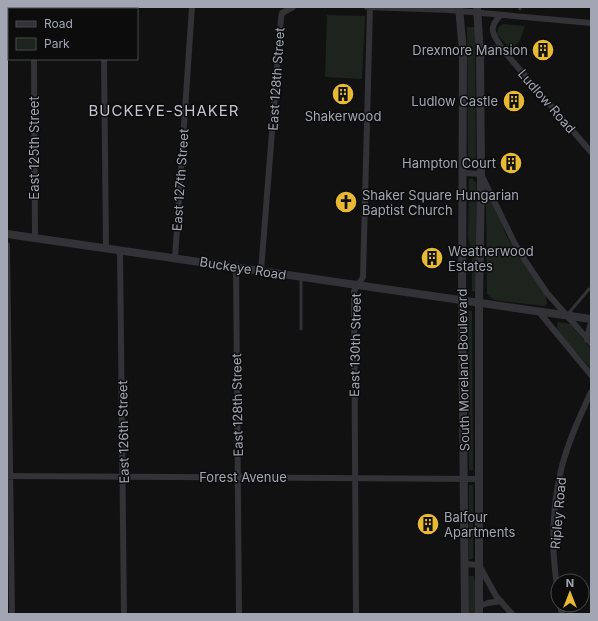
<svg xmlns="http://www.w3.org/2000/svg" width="598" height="621" viewBox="0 0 598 621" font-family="Inter,sans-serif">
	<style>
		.green { fill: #1d241e }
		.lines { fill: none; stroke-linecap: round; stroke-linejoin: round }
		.service { stroke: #323237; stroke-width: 3 }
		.minor { stroke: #323237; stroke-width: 6 }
		.tertiary { stroke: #323237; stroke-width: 8 }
		.labels { text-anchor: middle; stroke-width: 3; stroke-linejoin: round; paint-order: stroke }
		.poi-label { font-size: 13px; fill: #a2a6b2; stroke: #0c0c0d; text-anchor: end }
		.street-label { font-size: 13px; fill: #a2a6b2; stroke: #0c0c0d }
		.quarter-label { font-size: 15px; letter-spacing: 1px; fill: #c3c5ce; stroke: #0c0c0d }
	</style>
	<rect width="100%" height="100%" fill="#111112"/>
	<path class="green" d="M327 15 365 16 362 79 325 77Z
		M503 24 525 26 520 40 511 50 497 34 498 28Z
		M467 27H475L476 167 474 169 469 166 468 161Z
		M469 179H473L476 183V292L472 291V254L468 237Z
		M489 198 493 200 506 235 516 253 546 296 547 304 544 306 494 300 487 294 486 201Z
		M468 311H472L473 470H469Z
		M558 322 570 324 591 349V369L558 331 557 324Z
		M469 485H473V559H469Z
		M469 576H474L475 581V614H469Z"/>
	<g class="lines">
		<path class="service" d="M519 7 520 9
			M568 314 589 289
			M301 329V279"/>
		<path class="minor" d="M33 7V9
			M103 7V9
			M367 7 449 10 591 23
			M500 16C486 30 495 36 503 50L591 152
			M480 56C488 49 493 46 503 50
			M34 59 35 237
			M104 59 106 248
			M464 173 481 174 514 242 524 259 547 293 591 343
			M7 245 12 614
			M120 250 124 614
			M175 258 192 7
			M236 267 239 614
			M261 271 281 18 282 13 293 7
			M539 312 591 375
			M7 476 479 479
			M465 564 479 565 496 596 512 614
			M558 592C551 551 552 506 562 466 569 440 580 416 591 392
			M560 605 562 614
			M479 606 488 603 501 601
			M356 614 354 291 363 277 370 7"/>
		<path class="tertiary" d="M459 7 463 52 462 308 465 614
			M477 7 480 56 481 174 479 303V614
			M7 234 591 319
			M588 339 591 326"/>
	</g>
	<defs>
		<g id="building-disc" transform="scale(1.15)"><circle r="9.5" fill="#e8b932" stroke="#0c0c0d"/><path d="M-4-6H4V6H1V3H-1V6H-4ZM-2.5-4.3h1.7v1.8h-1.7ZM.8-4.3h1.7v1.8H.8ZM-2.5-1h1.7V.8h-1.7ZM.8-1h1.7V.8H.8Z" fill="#111"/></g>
		<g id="church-disc" transform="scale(1.15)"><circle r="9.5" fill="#e8b932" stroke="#0c0c0d"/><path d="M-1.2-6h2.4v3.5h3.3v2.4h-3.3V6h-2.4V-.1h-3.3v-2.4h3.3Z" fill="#111"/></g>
	</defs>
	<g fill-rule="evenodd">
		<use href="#building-disc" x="543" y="50"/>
		<use href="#building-disc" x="343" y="94"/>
		<use href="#building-disc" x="514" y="101"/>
		<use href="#building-disc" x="511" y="163"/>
		<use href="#church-disc" x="346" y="202"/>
		<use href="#building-disc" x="432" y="258"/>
		<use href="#building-disc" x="428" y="524"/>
	</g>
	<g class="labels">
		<g class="poi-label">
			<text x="528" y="55">Drexmore Mansion</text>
			<text x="498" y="106">Ludlow Castle</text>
			<text x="343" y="121" text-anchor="middle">Shakerwood</text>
			<text x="496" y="168">Hampton Court</text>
			<text x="362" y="200" text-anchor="start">Shaker Square Hungarian<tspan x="362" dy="15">Baptist Church</tspan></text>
			<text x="448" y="256" text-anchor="start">Weatherwood<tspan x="448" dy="15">Estates</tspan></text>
			<text x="444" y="522" text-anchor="start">Balfour<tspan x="444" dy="15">Apartments</tspan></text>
		</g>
		<g class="street-label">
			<text transform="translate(276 79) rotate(-86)" y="5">East 128th Street</text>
			<text transform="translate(547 101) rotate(49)" y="5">Ludlow Road</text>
			<text transform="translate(34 148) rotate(-90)" y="5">East 125th Street</text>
			<text transform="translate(180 180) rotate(-86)" y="5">East 127th Street</text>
			<text transform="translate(243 268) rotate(9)" y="5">Buckeye Road</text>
			<text transform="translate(355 345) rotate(-89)" y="5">East 130th Street</text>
			<text transform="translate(463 370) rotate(-91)" y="5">South Moreland Boulevard</text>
			<text transform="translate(237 405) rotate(-91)" y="5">East 128th Street</text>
			<text transform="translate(123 432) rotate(-91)" y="5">East 126th Street</text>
			<text x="243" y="482">Forest Avenue</text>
			<text transform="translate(558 513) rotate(-85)" y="5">Ripley Road</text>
		</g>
		<g class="quarter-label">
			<text x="164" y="116">BUCKEYE-SHAKER</text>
		</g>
	</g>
	<rect width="598" height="621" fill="none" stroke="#a2a6b2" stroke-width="16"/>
	<rect x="8" y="8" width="130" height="52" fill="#0c0c0d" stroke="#484a4f"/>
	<rect x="16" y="21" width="20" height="6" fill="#323237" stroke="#484a4f"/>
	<text x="44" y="28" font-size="12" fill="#a2a6b2">Road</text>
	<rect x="16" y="38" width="20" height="12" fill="#1d241e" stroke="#484a4f"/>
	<text x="44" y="48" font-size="12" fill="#a2a6b2">Park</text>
	<g transform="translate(570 593)"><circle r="19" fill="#0c0c0d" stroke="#484a4f"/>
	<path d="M0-3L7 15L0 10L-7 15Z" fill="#e8b932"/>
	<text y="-6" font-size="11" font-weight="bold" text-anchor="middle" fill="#a2a6b2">N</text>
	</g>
</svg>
